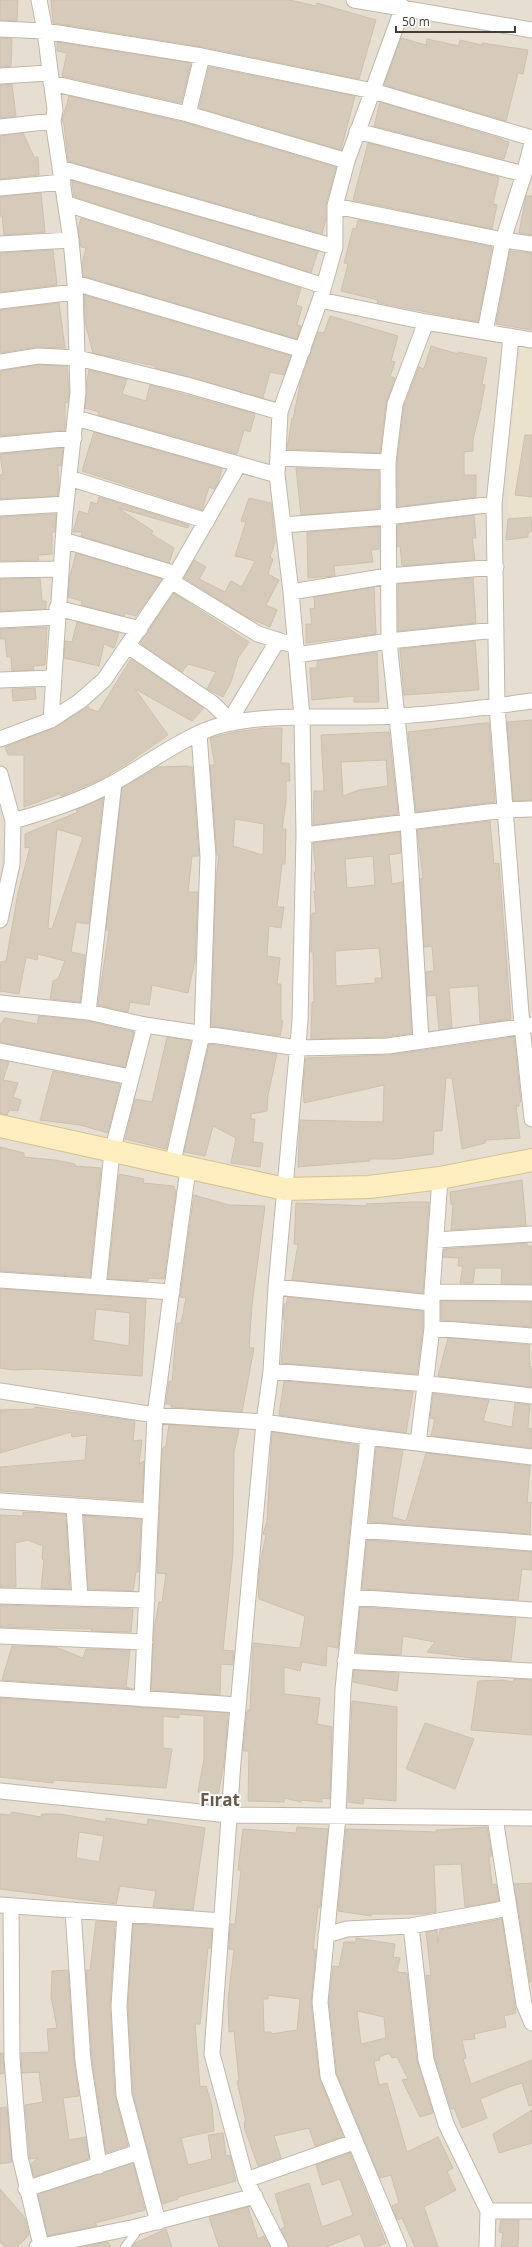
<svg xmlns="http://www.w3.org/2000/svg" width="532" height="2247" viewBox="0 0 532 2247" font-family="'Open Sans',sans-serif">
	<style>
		.residential { fill: #e6dfd1 }
		.education { fill: #ebe2cc }
		.building { fill: #d6cbbb; stroke: #cec0ac; fill-rule: evenodd }
		.lines { fill: none; stroke-linecap: round; stroke-linejoin: round }
		.lane-casing { stroke: #c0b7a9; stroke-width: 10 }
		.street-casing { stroke: #c0b7a9; stroke-width: 17 }
		.secondary-casing { stroke: #d5c294; stroke-width: 24 }
		.lane { stroke: #fff; stroke-width: 8 }
		.street { stroke: #fff; stroke-width: 15 }
		.secondary { stroke: #ffeec0; stroke-width: 22 }
		.labels { text-anchor: middle; stroke-width: 3.5; stroke-linejoin: round; paint-order: stroke }
		.district-label { font-size: 17px; font-weight: bold; fill: #665a4a; stroke: #fff }
	</style>
	<rect width="100%" height="100%" fill="#f2ede3"/>
	<path class="residential" d="M0 0H532V2247H0Z"/>
	<path class="education" d="M520 348 532 349V523L521 524 508 513 509 455Z"/>
	<path class="building" d="M0 0H18L17 21 0 20Z
		M51 0H290L316 6 317 3 376 20 359 79 203 47 53 23Z
		M0 38 12 39 11 66 0 67Z
		M401 38 426 45 427 39 459 46 460 40 482 45V43L528 50 523 74 518 73 506 121 384 85Z
		M57 42 191 63 181 103 62 76 67 53 57 51Z
		M209 67 355 96 341 150 199 108Z
		M12 84 16 116 0 118V85Z
		M69 96 186 123 336 167 326 204V219L322 234 68 161 64 124 62 121Z
		M380 102 502 139V140L509 142 504 159 374 126Z
		M23 133 34 157H38L39 175 0 179V136Z
		M368 143 499 177 493 204 497 205 492 229 353 200Z
		M72 181 318 251 311 273 74 197Z
		M41 193 45 232 4 235 2 216H0V197Z
		M526 196H532V235L519 233Z
		M81 218 301 288 296 305 302 307 297 325 301 326 297 339 83 276 82 264 86 248 81 247 78 229Z
		M358 220 492 247 478 322 380 303H377L378 300 341 291 348 264 344 263 353 228 356 229Z
		M53 250 57 285 0 292V253Z
		M510 251 532 253V330L496 324Z
		M84 295 291 356 284 375 270 372 263 398 155 368V366L93 353 85 322Z
		M59 303 65 348 37 347 0 353V310Z
		M330 316 398 336 391 361 395 362 390 377 395 378 386 403 380 453 287 449 292 418 293 419 301 380 318 332 324 333Z
		M431 346 458 354V352L487 358 482 384 485 385 480 411 473 439V451L464 452V475H476V497L397 507V463L404 406 419 367 424 369Z
		M38 365 67 366 69 392 68 403 65 402V430L0 436V371Z
		M89 370 127 379 122 394 146 401 150 385 255 414 250 432 244 430 237 454 98 415 99 412 85 408 87 380Z
		M94 432 222 469 218 483 214 489 209 487 202 510 82 471Z
		M525 435H532V497L515 495Z
		M63 448 61 466 58 465 59 487 57 496 0 499V475H3L0 454Z
		M296 468 379 471V509L301 515Z
		M99 497 189 525 188 528 118 508 153 531 151 534 174 548 169 563 81 536 82 532H73L79 511 88 514 91 502 97 504Z
		M249 498 271 503 275 542 270 557 273 559 268 574 279 580 266 605 277 610 270 627 247 617 184 578 194 560 206 567 199 579 225 592 231 581 242 587 255 561 235 556 246 522 241 521Z
		M56 514 55 532H52V554L38 555 39 560 0 561V517Z
		M474 515 476 538H472L475 560 402 566 400 546 397 547V525Z
		M531 517 532 531 528 533V537L506 540 508 519Z
		M379 527V549L371 550 373 562 334 566 335 576 308 578 307 532Z
		M76 553 162 579 136 616 125 613 124 616 81 605 82 601 68 597 70 576Z
		M40 578 42 601H46V609L0 611V579Z
		M473 578 476 623 398 631V584Z
		M374 587 376 634 306 643V624H312L310 609 315 608 314 597Z
		M174 593 249 642 238 658 231 682 223 697 207 689 216 672 188 664 182 672 140 643Z
		M77 622 119 633 114 648 104 644 99 666 64 658 65 641 72 642Z
		M47 627 45 665 33 666 34 670 12 671 11 657H7L5 639H0V629Z
		M475 641 479 690 404 695 400 649Z
		M377 652 379 702H354V696L312 700 310 668H317V661Z
		M131 659 204 708 192 721 135 689 168 735 125 765 99 780 62 796 59 794 24 807V755H8L5 747 54 728 89 706 88 708 98 712Z
		M35 688 36 699 13 701 12 689Z
		M532 720V800L513 801 507 722Z
		M484 723H489L495 802 416 812 408 732Z
		M265 728H282L281 763H289L290 781H286V802L282 829H286L285 864H282L277 907H284L281 928 269 926 267 956 280 958 277 984H281V1021H283L280 1036 211 1026 216 879 219 855H217L210 765H215L210 738 235 732ZM235 819 264 824 263 855 233 846Z
		M389 732 398 814 313 825 314 791H324L321 735ZM386 760 388 786 359 790 343 796 341 762Z
		M188 766V767H192L199 856H192L188 892H198L195 960 188 993 152 985 149 1005 130 1002 128 1012 98 1005 109 930H106L122 788 158 767Z
		M103 798 89 924 76 922 71 952 85 955 80 1002 50 999 53 981 58 979 65 961 38 954 37 960 26 957 19 994 0 991V962L6 961 18 893 30 847 25 848V834L78 812 76 810ZM57 829 83 837 52 929 48 928Z
		M490 821 494 864 499 863 511 1019 480 1023 478 986 449 988 452 1028 439 1030 436 995 427 996 426 972 434 971 432 946 424 947 420 879 423 878 417 830Z
		M400 832 401 853 389 855 392 884 403 882 412 1033 387 1037 311 1039 312 1002H314L313 952H311V931L312 913H316L314 891H316L314 872H316L313 843ZM373 856 375 885 347 888 345 859ZM379 948 382 978H375V983L336 986 335 951Z
		M39 1016 87 1021 134 1032 125 1067 0 1042V1025L5 1018 37 1024Z
		M167 1037 191 1041 166 1149 125 1139 135 1099 152 1102Z
		M514 1037 521 1102H519V1106H516L520 1138 486 1140 485 1143 462 1149 452 1078H446L442 1131H434L433 1154 396 1159H369L370 1161 298 1167 300 1120 383 1122 384 1085 304 1103 303 1087 306 1058 389 1055Z
		M209 1044 277 1054 268 1095 267 1111 251 1114V1119H255L253 1142 263 1143 260 1167 231 1163 236 1138 213 1126 205 1156 184 1152Z
		M0 1060 9 1062 3 1080 18 1083 13 1097 21 1100 18 1111 9 1110 7 1115 0 1114Z
		M53 1071 120 1084 108 1133 80 1125 40 1120Z
		M0 1147 24 1153V1157L55 1160 75 1164V1166L101 1168 90 1277 0 1271Z
		M119 1174 144 1179 143 1183 174 1186V1189L176 1190 164 1279 148 1278V1281L108 1279Z
		M522 1180 526 1225 451 1230 453 1205 451 1204 450 1192Z
		M194 1195 229 1205 265 1206 252 1305 249 1348H254L242 1412 171 1407V1404H166L169 1381 172 1382 177 1323H181L186 1298 180 1297Z
		M412 1202H429L423 1293 292 1280 298 1244H294L296 1203 367 1206 366 1204Z
		M527 1243V1246H532V1284H501L502 1268H475L473 1283H460L463 1266H458L459 1258 443 1257 444 1249Z
		M0 1289 146 1299 142 1376 40 1369 12 1370 0 1368ZM96 1309 130 1313 129 1346 93 1340Z
		M288 1297 423 1311V1327L417 1374 281 1363 285 1319H283L284 1304H286Z
		M441 1301 532 1302V1327L441 1320Z
		M448 1338 529 1345 530 1366 532 1367V1387L438 1376Z
		M284 1381 413 1392 406 1433 279 1415Z
		M433 1394 489 1400 483 1421 512 1427 515 1403 530 1405 528 1428 532 1429V1448L431 1436 435 1419 430 1418Z
		M35 1407 135 1421 133 1441 142 1440 139 1464 144 1461 142 1501 0 1491V1467L85 1460 87 1435 72 1437 71 1432 0 1453V1410L35 1409Z
		M169 1425 239 1429 234 1452 233 1553 223 1650 234 1651 233 1665 221 1664 220 1695 151 1690 154 1629 159 1602H162L166 1574 157 1573 162 1449 166 1446Z
		M272 1432 358 1445 338 1648 327 1646 326 1666 302 1662 300 1671 284 1667V1694L320 1698 317 1724 332 1727 330 1799 322 1798V1802L301 1800V1802L284 1798V1802L248 1801 249 1751H243L247 1710H250L253 1643 300 1648 305 1616 259 1599 258 1586 261 1559 266 1535 263 1534 267 1521Z
		M376 1447 403 1450 392 1517 406 1521 426 1453 530 1466 527 1503 531 1502 530 1534 369 1522Z
		M23 1512 66 1514 70 1589 41 1588 44 1559H42L43 1546 28 1540 15 1543 16 1587H0V1515L23 1516Z
		M84 1516 141 1519 139 1572H136L133 1591 88 1589Z
		M367 1540 532 1552V1570L522 1569 518 1600 362 1589Z
		M0 1605 133 1609 131 1632 91 1631 92 1629 0 1627Z
		M360 1607 516 1618 511 1661 479 1659 427 1652 435 1642 403 1636 401 1655 356 1653Z
		M12 1646 55 1647 83 1658 86 1649 130 1650 126 1687 133 1689 2 1680Z
		M354 1670 399 1673 397 1691 353 1682Z
		M514 1679 532 1680V1735L471 1730 478 1681 503 1680 513 1682Z
		M0 1698 228 1713 224 1764 218 1795 198 1792 204 1759V1716L179 1714V1718L163 1716V1748L172 1749 166 1788 53 1780V1783L0 1777Z
		M352 1701 397 1707 396 1801 364 1798 363 1804 348 1802Z
		M425 1723 474 1739 455 1789 406 1769Z
		M12 1812 41 1817 42 1814H60L106 1822V1818L147 1825 148 1819 205 1828 193 1910 153 1907 156 1891 120 1886 116 1904 0 1889V1814L10 1815ZM79 1832 104 1836 99 1862 76 1858Z
		M297 1827 328 1829 320 1908 318 1907 313 1949 316 1950 311 2003 319 2077 343 2136 315 2146 309 2128 274 2136 281 2158 258 2166 245 2130 244 2122H246L237 2081H239L234 2031 229 2032 228 2000 234 1950 229 1949 230 1924H235L241 1870H238L243 1829 296 1833ZM268 1995 300 1999 297 2030 271 2034V2032H264L263 1999H268Z
		M487 1827 492 1856H489L492 1885 496 1884 499 1901 465 1907 461 1864 434 1865 436 1912 424 1914H371V1916L338 1911 346 1829 436 1832V1830Z
		M532 1883V1982H530L514 1884Z
		M502 1919 516 2013 504 2016 506 2027 474 2034 475 2039 462 2040 466 2058 463 2059 471 2084 532 2060V2105L529 2106 522 2083 512 2086 480 2099 487 2118 462 2128 454 2108 451 2109 435 2058 426 1975 431 1976 426 1932 437 1930 438 1943 440 1930Z
		M96 1921 115 1922 110 2006 115 2096 128 2146 106 2153 92 2060 86 1970H90Z
		M133 1924 212 1929 211 1948H208L200 2024H195L200 2087 206 2086 212 2106 214 2131 181 2138 188 2165 212 2159 208 2135 223 2133 226 2156 230 2155 236 2181 178 2197V2199L162 2204 133 2094 128 2006Z
		M356 1938 395 1944 393 1957 400 1958 397 1972 407 1973 417 2061 433 2113 420 2117 402 2080 408 2079 397 2057 392 2058 389 2053 379 2057 380 2060 374 2061 379 2085 387 2083 407 2152 438 2137 453 2168 447 2172 456 2190 424 2207 438 2247H415L402 2218 397 2220 392 2206 399 2203 391 2175 380 2178 337 2074 329 2002 333 1966 339 1967 344 1942H356ZM357 2011 384 2017 386 2038 361 2044Z
		M68 1970 74 2062 79 2096 63 2098 69 2140 86 2137 89 2159 34 2177 31 2164 38 2158 30 2159 25 2105 43 2102 39 2072 22 2073 21 2053 49 2052 47 2029 57 2028 51 1997 52 1971Z
		M0 2053H3L4 2073 0 2074Z
		M7 2107 12 2162 0 2164V2108Z
		M532 2110V2143L499 2153 493 2134Z
		M350 2153 386 2243 376 2247H365L360 2234 326 2247H289L281 2229 285 2227 275 2194 309 2183 322 2227 353 2215 340 2179 322 2185 316 2165Z
		M133 2163 145 2210 95 2223 97 2226 48 2236 38 2194Z
		M0 2189 25 2218 29 2235 17 2247H5L0 2242Z
		M248 2207 258 2239 264 2236 270 2247H219L209 2217Z
		M501 2220H519L518 2247H501L503 2233 499 2232Z
		M166 2229 172 2247H132L135 2243Z
		M108 2242 111 2247H82Z"/>
	<g class="lines">
		<g class="lane-casing">
			<path id="lane" d="M125 2247 135 2234 136 2227"/>
		</g>
		<g class="street-casing">
			<path id="street" d="M39 0 45 31 55 110 53 121 71 240 75 283 78 392 65 513 51 720
				M354 0 532 30
				M0 29 45 31 202 56 373 91 532 138
				M0 76 49 73
				M51 83 188 114 347 161
				M188 114 202 56
				M0 127 53 121
				M357 131 524 174
				M60 168 335 247
				M0 188 63 182
				M67 204 324 286
				M335 206 503 240 532 244
				M0 244 71 240
				M75 283 303 350
				M320 300 426 322 532 340
				M0 301 75 292
				M485 332 503 240 524 174 532 143
				M511 338 494 504 497 706 522 1026 532 1119
				M0 362 38 356 78 358 187 385 280 412
				M76 418 277 475
				M0 445 74 438
				M278 458 388 462
				M69 478 207 521
				M0 508 66 504
				M283 525 387 517 494 504
				M63 540 176 574
				M0 570 60 569
				M171 581 258 634 296 646
				M291 592 388 576 496 567
				M57 608 140 629
				M0 620 57 617
				M128 646 212 703 233 723
				M297 655 389 641 496 630
				M0 680 53 678
				M230 720 278 640
				M0 739 51 720 80 701 104 680 176 574 239 464
				M0 774 13 821 12 864 0 920
				M13 821C48 811 83 800 115 782 144 766 188 734 218 726 276 711 338 720 397 716 442 714 487 707 532 701
				M304 835 504 810 532 809
				M0 1003 88 1012 145 1025 298 1048 388 1046 532 1025
				M88 1012 114 783
				M421 1040 408 822 389 641 388 462 395 404 426 322
				M0 1051 131 1077
				M172 1165 202 1034 208 856 199 734
				M436 1240 532 1234
				M0 1280 172 1292
				M98 1287 112 1152 145 1025
				M276 1287 432 1303
				M432 1292 532 1293
				M432 1328 532 1336
				M271 1371 439 1385 532 1396
				M0 1391 155 1415 264 1422 368 1437 532 1457
				M368 1437 343 1689 338 1816 320 2002 328 2076 399 2247
				M418 1443 432 1328V1292L440 1178
				M0 1501 151 1511
				M74 1506 80 1598
				M359 1530 532 1543
				M0 1596 147 1600
				M352 1597 532 1610
				M0 1636 145 1642
				M345 1661 532 1671
				M0 1689 238 1705
				M142 1699 155 1415 188 1169
				M0 1791 229 1815 532 1818
				M495 1818 524 2004 532 2023
				M0 1905 222 1921
				M11 1906 12 2059 20 2157 41 2245
				M73 1910 83 2061 99 2166
				M125 1914 119 2006 124 2095 158 2222
				M411 1926 426 2060 446 2124 488 2211
				M326 1935 347 1929 411 1926 509 1908
				M246 2180 354 2142
				M26 2189 139 2152
				M37 2247 136 2227 255 2196
				M280 2247 246 2180 212 2054 233 1762 264 1422 271 1371 276 1287 300 1021 304 835 302 717 291 592 277 475 280 412 320 300 335 247V206L347 161 403 7
				M487 2247 488 2211H532"/>
		</g>
		<g class="secondary-casing">
			<path id="secondary" d="M0 1126 285 1189 369 1187 440 1178 532 1160"/>
		</g>
		<use href="#lane" class="lane"/>
		<use href="#street" class="street"/>
		<use href="#secondary" class="secondary"/>
	</g>
	<g class="labels">
		<g class="district-label">
			<text x="220" y="1806">Fırat</text>
		</g>
	</g>
	<path d="M396 26v6h119v-6" fill="none" stroke="#433d33" stroke-width="2"/>
	<text x="402" y="26" font-size="12" fill="#433d33" stroke="#ffffff" stroke-width="3" paint-order="stroke">50 m</text>
</svg>
